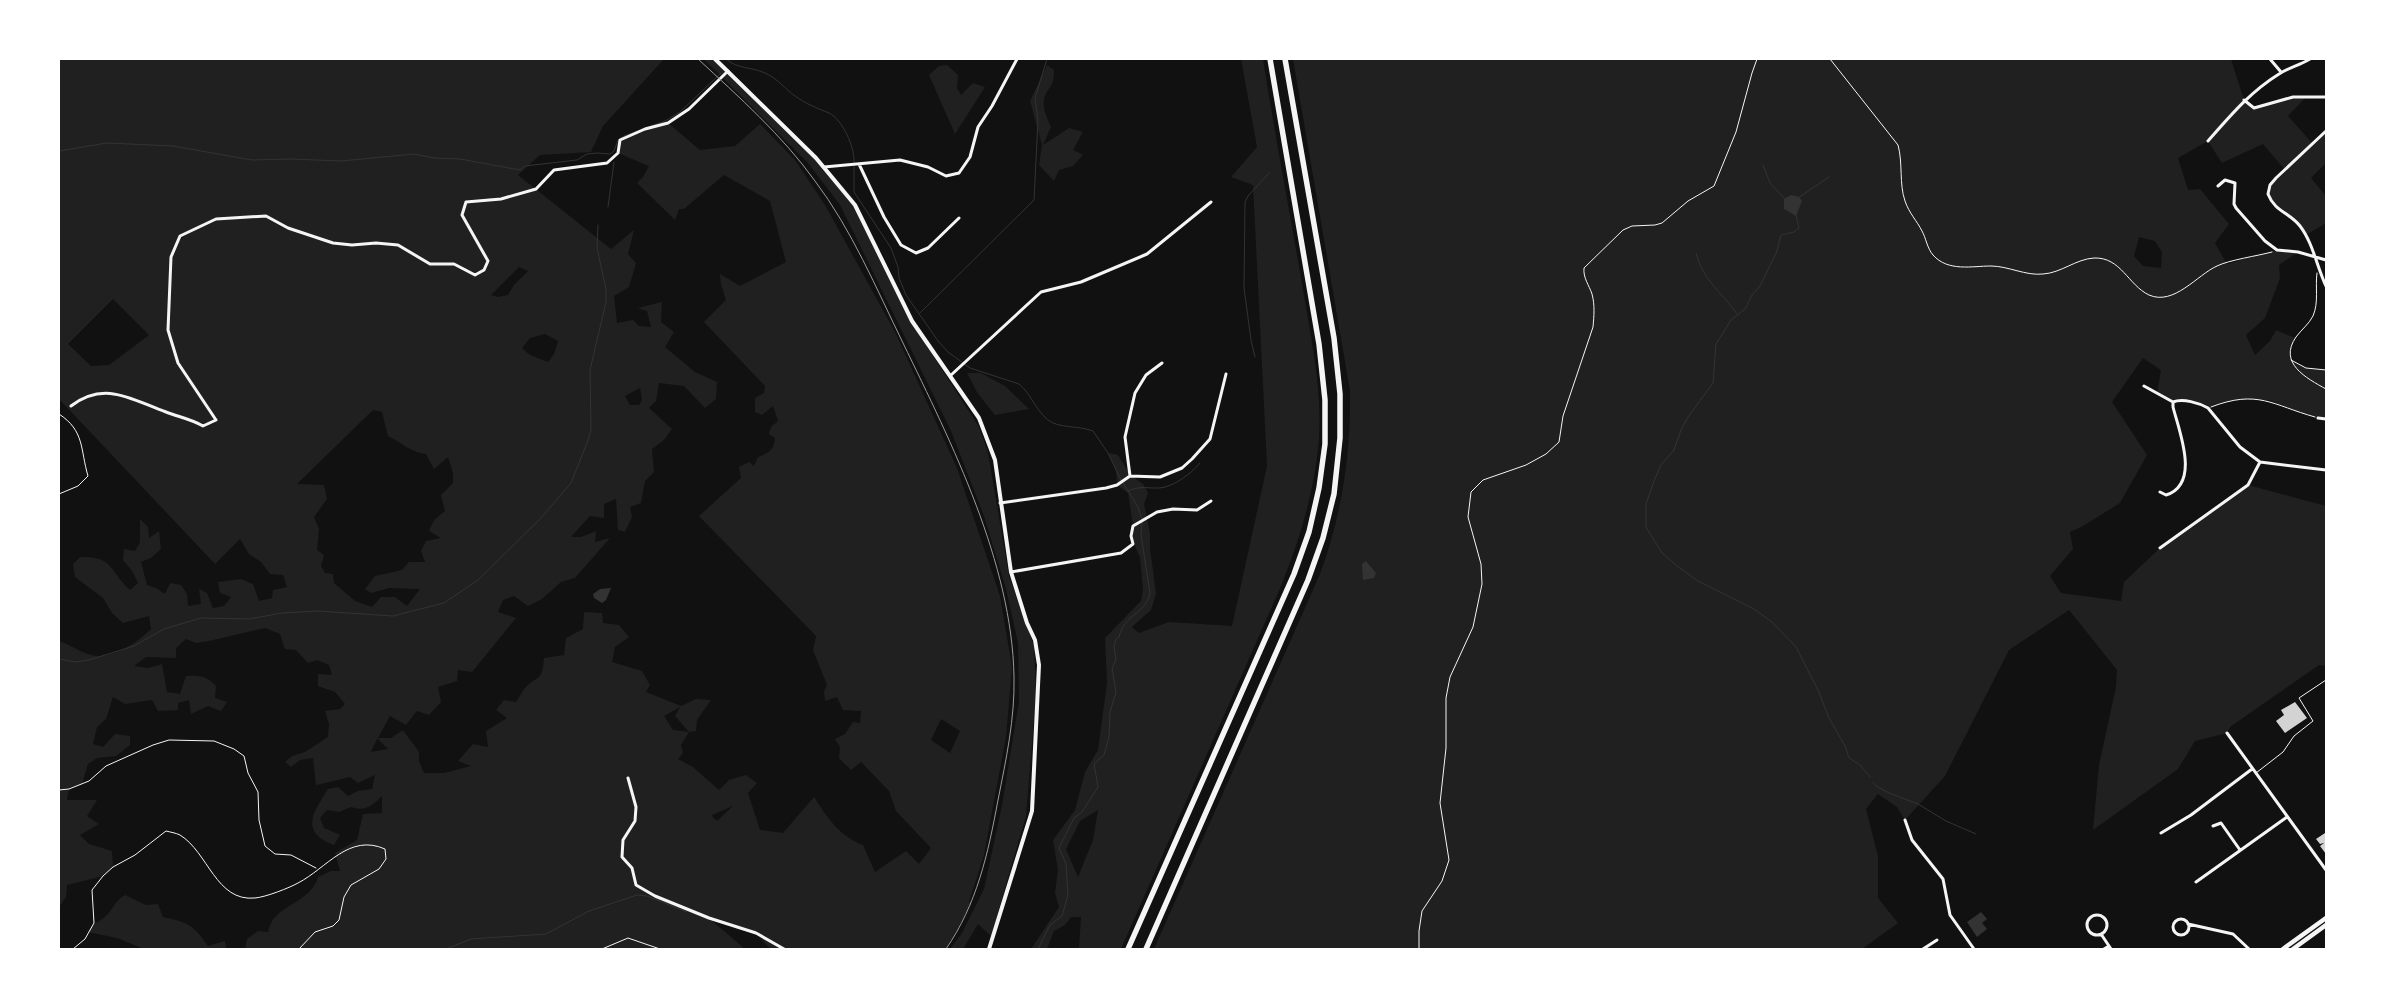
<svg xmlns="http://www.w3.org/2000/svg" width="2385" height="1008" viewBox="0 0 2385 1008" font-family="Figtree,sans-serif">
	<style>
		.green { fill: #202020; fill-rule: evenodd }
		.water { fill: #333 }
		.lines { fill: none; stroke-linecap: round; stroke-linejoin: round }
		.stream { stroke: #333; stroke-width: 1 }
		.building { fill: #d3d3d3 }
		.path { stroke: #f5f5f5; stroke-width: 1 }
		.service { stroke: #f5f5f5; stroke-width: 1 }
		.minor { stroke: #f5f5f5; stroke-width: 3 }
		.tertiary { stroke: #f5f5f5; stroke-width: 4 }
		.secondary { stroke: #f5f5f5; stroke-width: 4.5 }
		.motorway { stroke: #f5f5f5; stroke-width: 5.5 }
		.rail { stroke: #9a9a9a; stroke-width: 1 }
	</style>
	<rect width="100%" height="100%" fill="#111"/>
	<path class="green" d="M59 59H664L603 126 591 152 540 155 518 175 611 249 634 230 628 254 636 263 629 287 614 296 617 323 633 320 639 326 651 327 647 311 638 308 662 302 661 322 674 332 665 347 695 372 717 382 716 399 705 408 684 386 659 383 656 401 649 408 672 429 664 440 652 449 654 472 645 481 641 503 630 507 632 517 625 532 618 530 616 499 604 504V518L590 516 571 537H581L596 531 595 542 610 538 575 578 561 582 542 599 528 606 514 596 503 600 498 612 516 618 472 672 458 670 457 681 438 687 441 702 429 715 417 711 406 725 390 716 378 738H391L403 730 419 752V761L424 773H444L471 766 458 761 473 744 488 747 486 731 507 718 496 710 504 700 516 702C519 698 522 691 525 688 538 674 542 683 544 658L564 655 566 638 583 629 584 612 602 613 603 623 619 625 629 637 615 647 612 662 642 671 650 685 646 692 681 706 696 699 711 700 697 720 696 731 689 732 681 745 683 753 678 759 693 767 719 790 729 780 746 775 757 783 748 793 760 830 783 833 814 797C827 817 839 836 863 845L875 872 906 851 919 864 931 848 896 811 889 791 861 762 851 770 839 758 840 747 835 739 845 734 853 722 860 723 861 711 843 710 837 697 825 701 824 691 827 685 813 650 816 636 699 516 741 478 739 467 749 462 754 466 758 457C769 453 774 450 775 438L769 434 771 427 778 421 773 406 762 415 755 412V398L764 393 765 386 704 322 726 300 721 284 720 274 740 286 786 262 770 201 724 175 684 209H679L675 220 637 183 643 177 649 166 618 153 620 140 645 129 668 123 700 150 735 146 760 124 795 160 825 205 895 332 957 468 1000 596 1012 667 1006 737 984 855 969 902 972 903 946 949H770L756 933 711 920 745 949H245L247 939 258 931 268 932C269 928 270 924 272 921 283 904 312 900 318 877L331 871H340L335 853 357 840 363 814 382 813V796C372 806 365 812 351 807L339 812 327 810 320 818 324 828 340 835 334 845C299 832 313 813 328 789L338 787 348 796 358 791 372 789 375 775 358 783 350 777 316 785 313 758 300 760 291 767 285 762 292 756 305 752 328 737 329 724 325 711 340 709 345 704 335 692 318 686V674L332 675 329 665 317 660 308 663 296 650 285 649 280 634 265 628 209 641 196 643 186 639 176 648V658L146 657 134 666 148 668 162 664 167 692 180 694 186 676C199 675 207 676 216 686L215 698 227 702 221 711 208 706 191 714 189 700 178 703V710L158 711 152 700 125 704 113 697 106 719 97 727 93 744 103 747 115 734 130 736V745L116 756 97 758 88 764 82 784 69 789 67 800H97L87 816 99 824 80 835 89 844 112 851 113 867 103 876 67 885 66 897 59 907V641C69 644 78 651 88 654 109 662 137 643 151 629L149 616 123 623 112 613 103 598 75 577 73 564 80 557C114 556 109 571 130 590L138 583 132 571 123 560 124 549 135 551 140 542V519L148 527 149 538 159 531 161 549 151 558 141 562 147 585 156 588 165 594 170 583 181 585 187 594 188 606 201 604 199 589 207 593 213 608 224 606 231 597 220 593 218 582 241 579 253 584 259 601 272 598 273 590 287 587 283 575 270 574 261 562 249 554 240 539 215 564 59 399ZM519 267 528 271 514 285 508 295 498 297 491 295ZM113 299 149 335 109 365 91 366 68 344ZM545 334 558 341 554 354 548 362 530 355 522 348 530 338ZM640 388 642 400 639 405H630L625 396ZM373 410 382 412 388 436C404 444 408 451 426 454L434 469 448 457 453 473V483L441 495 445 511 434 520 429 531 441 538 426 541 421 551 425 562H409L402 570 375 576 365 589 371 593 389 588 420 589 407 606 395 597H381L372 607 355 601 334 583 333 574 325 573 321 566 324 555 317 550 319 529 314 517 327 499 324 485 297 484ZM680 707 675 716 689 732 673 730 664 716ZM941 719 960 731 950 753 931 740ZM377 739H378L388 749 371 752ZM733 806 717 821 712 816V815Z
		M704 59H712L803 145 836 180 856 209 905 312 979 427 988 453 1009 576 1034 646 1036 694 1026 816 991 936 978 924 963 949H950L962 933 984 889 1002 805 1019 701 1018 643 1006 589 984 516 951 431 840 205 808 163Z
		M1241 59H1263C1275 136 1290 213 1303 290 1311 338 1322 388 1319 437 1315 492 1299 543 1278 593L1121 949H1079L1081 917H1071L1065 925 1054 931 1047 949H1031L1059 907 1055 893 1058 870 1053 840 1075 810 1085 772 1098 750 1107 683 1105 638 1141 601 1143 590 1140 558 1131 536 1133 526 1128 493 1117 485 1116 471 1108 453 1118 455 1130 475 1143 484 1148 493 1144 504 1150 533V548L1156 594 1151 610 1132 627 1139 633 1169 622 1232 626 1267 466 1253 185 1231 177 1257 147ZM1098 810 1093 840 1078 877 1066 849 1080 821Z
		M1293 59H2231L2244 100 2251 107 2284 99 2306 97 2288 116 2313 144 2326 131V163L2311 178 2326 196V223L2306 235 2299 225 2282 212 2268 194 2270 185 2285 170 2263 144 2222 163 2208 141 2178 158 2188 190 2200 189 2229 224 2215 243 2227 264 2277 250 2298 252 2279 265 2280 278 2265 318 2246 335 2255 355 2270 341 2276 330 2295 338 2290 350V360L2306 368 2326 370V419L2301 413 2269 400 2238 399 2208 408 2186 402H2173L2157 393 2161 370 2143 358 2112 402 2147 455 2120 503 2083 526 2070 532 2073 549 2050 576 2061 593 2121 601 2124 582 2160 548 2248 485 2326 506V666L2319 665 2230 727 2227 733 2195 741 2178 769 2093 830 2099 765 2116 687 2117 670 2069 610 2009 650 1945 776 1905 820 1897 807 1878 794 1866 809 1878 856V898L1898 923 1862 949H1154L1320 574C1342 514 1351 454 1350 391ZM2139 237 2155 241 2162 252 2161 268 2143 266 2134 256Z
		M947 65 958 75 957 88 961 95 973 83 985 87 955 134 929 75 939 66Z
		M1047 65 1054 70C1054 87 1051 83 1045 96 1041 106 1047 118 1051 127L1043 145 1069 128 1083 132 1073 150 1083 155 1073 166 1059 170 1054 181 1039 165 1042 145 1030 101Z
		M981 373 1005 386 1029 409 995 415 978 394 967 373Z
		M125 895 146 905 158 904 163 917C187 922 194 925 208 946L225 941 226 949H144L117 938 88 932C94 921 99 923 106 916 114 908 114 902 125 895Z"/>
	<path class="water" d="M1791 195 1799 197 1802 201 1796 216 1784 209V199Z
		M1366 561 1376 573 1374 578 1363 580 1362 564Z
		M611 588 606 600 602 603 594 598 593 594 600 589Z
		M1981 912 1987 919 1982 923 1987 929 1977 937 1967 922Z"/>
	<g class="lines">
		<path class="stream" d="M726 59C737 69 752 67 765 73 777 78 785 89 795 96 806 104 817 108 829 113 843 120 855 148 854 162
			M59 151 107 143 173 146 252 160 291 159 341 161 414 154 434 158 460 159 520 170 525 166 577 160 587 154 597 153 610 154 614 151 618 140 624 136 665 121 680 112 721 73
			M1763 165 1770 183 1785 199
			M854 166V192L891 248 898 267 899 278 906 295 938 341 948 352 970 368 1019 384C1032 394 1037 415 1053 423 1065 428 1080 426 1093 431L1108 453 1121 480
			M1798 198 1829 177
			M608 207 614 162
			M1796 215 1799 228 1794 232 1781 235 1777 251 1760 286 1752 295 1745 309 1731 320 1716 344 1713 383 1688 417 1681 430 1674 450 1661 465 1654 481 1646 504V527L1662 553 1677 566 1698 581 1754 609 1772 622 1796 647 1818 690 1829 718 1845 746 1849 758 1860 765 1870 777
			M1696 253C1702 280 1723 293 1737 314
			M920 313 1034 200 1038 120 1035 98 1047 59
			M1255 357 1251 340 1244 288 1245 202 1248 196 1269 173
			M1123 483 1138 507 1142 519
			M1128 491C1139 486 1145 488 1156 488 1171 489 1191 474 1200 463
			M59 659 76 662 89 660 134 646 164 629 201 618 249 619 282 613 318 611 393 616 444 603 478 580 540 519 571 483 587 443 591 430 590 370 606 302V289L597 248 598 225
			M1873 782 1876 786 1889 793 1918 804 1946 821 1976 834
			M446 949 471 939 546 934 589 911 637 895 647 896 687 912
			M1038 949 1050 925 1062 916 1068 895 1066 864 1059 848 1074 818 1082 812 1098 787 1094 764 1104 755 1109 737 1110 712 1116 692 1112 669 1116 659 1114 647 1116 639 1119 637C1124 614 1146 614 1150 593L1141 535 1142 523"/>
	</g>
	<path class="building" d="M2295 702 2307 718 2285 733 2276 721 2284 715 2281 710Z
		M2325 833 2326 835V854L2320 846 2324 843 2320 844 2316 839Z"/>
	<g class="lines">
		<path class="path" d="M1830 59 1898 145C1903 163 1899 184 1905 201 1909 213 1917 221 1922 231 1926 238 1927 248 1933 255 1948 272 1972 266 1991 266 2008 266 2026 276 2043 274 2061 273 2076 259 2094 258 2121 257 2128 285 2149 295 2174 306 2197 275 2217 266 2229 260 2257 256 2272 252
			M2317 273C2315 287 2319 302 2313 316 2309 324 2301 330 2296 337 2278 363 2306 378 2326 389
			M2291 360 2306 368 2326 370
			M2211 407C2258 389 2272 405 2315 417
			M59 414C85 431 80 449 88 476L78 486 59 494
			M59 790 69 789 89 781 106 766 153 745 169 740 214 741 234 749 244 756 248 773 258 792 259 820 265 846 275 854 291 855 316 868
			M73 949 85 939 94 923 92 890 103 876 113 867 135 855 166 831C170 832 176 833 180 835 208 852 216 902 255 898 266 897 289 888 298 883 327 868 349 833 385 849L386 859 379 869 351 885 344 897 339 920 333 926 315 932 299 949
			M602 949 628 938 660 949
			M1419 949V931L1422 911 1442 881 1449 860 1440 803 1446 748V698L1450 677 1473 627 1482 584 1481 564 1468 517 1471 492 1483 480 1526 465 1546 454 1559 442 1563 416 1593 327C1594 316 1595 305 1592 294 1589 285 1583 278 1584 268L1623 230 1632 226 1655 225 1662 223 1688 201 1714 186 1736 132 1752 73 1757 59"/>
		<path class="service" d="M2256 773 2283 752 2294 736 2313 721 2299 698 2326 680"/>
		<path class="minor" d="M2270 59 2281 72
			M2244 100 2254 108 2293 97H2326
			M2326 131 2276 178 2270 185 2268 194C2275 212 2289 212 2300 226 2313 243 2317 267 2326 286
			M2208 141C2230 116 2250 92 2279 74 2288 68 2300 65 2310 59
			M859 164 884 217 901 245 916 253 928 248 959 218
			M824 167 900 160 928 167 946 176 959 173 970 157 978 127 992 106 1017 59
			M2218 186 2225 180 2235 183 2234 204 2236 208 2265 241 2277 250 2298 252 2326 260
			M950 376 1041 292 1081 282 1147 254 1211 202
			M2144 386 2173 402
			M71 406C105 380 132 400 166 412 179 417 191 419 203 426L216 420 178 363 168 330 171 257 180 236 216 219 266 216 288 228 333 243 352 245 376 243 398 245 430 264H454L475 275 484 270 488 261 462 215 466 202 501 199 536 189 554 170 607 163 618 153 620 140 645 129 668 123 689 109 728 71
			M2318 418 2326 419
			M1130 476 1160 477 1182 468 1192 459 1210 439 1226 374
			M1130 476 1125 437 1135 393 1146 375 1162 363
			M2160 492 2166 495C2201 484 2179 431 2173 407V402C2183 398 2199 403 2208 408L2240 447 2260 462 2326 470
			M1000 503 1106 488 1117 485 1130 476
			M2160 548 2248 485 2260 462
			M1011 572 1121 553 1133 544 1131 536 1133 526 1157 512 1173 509 1197 510 1211 501
			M2227 733 2326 870
			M628 778 636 807 635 821 623 840 622 857 632 868 636 885 655 896 709 918 756 933 784 949
			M1905 820 1912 840 1943 879 1950 915 1974 949
			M2213 826 2221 823 2240 850
			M2161 833 2191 815 2252 769
			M2196 882 2287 817
			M2087 925a10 10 0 1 1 20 0a10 10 0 1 1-20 0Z
			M2173 927a8 8 0 1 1 16 0a8 8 0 1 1-16 0Z
			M2188 924 2233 934 2249 949
			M2101 934 2111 949
			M1923 949 1937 940
			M2104 949 2109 946"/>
		<path class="tertiary" d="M715 59 816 158 855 205 912 321 979 418 995 460 1011 572 1027 623 1035 640 1039 665 1032 811 989 949"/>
		<path class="secondary" d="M2283 949 2326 918
			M2293 949 2326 925"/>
		<path class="motorway" d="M1128 949 1294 574 1309 532 1319 488 1325 444V400L1319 344 1270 59
			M1146 949 1308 580 1323 538 1334 494 1340 438V394L1334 338 1285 59"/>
		<path class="rail" d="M698 59C739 97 782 135 815 181 852 230 876 288 903 343 952 444 1012 563 1014 677 1015 718 1006 760 998 800 988 854 977 904 946 949"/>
	</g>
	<rect width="2385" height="1008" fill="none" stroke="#ffffff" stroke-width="120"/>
</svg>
